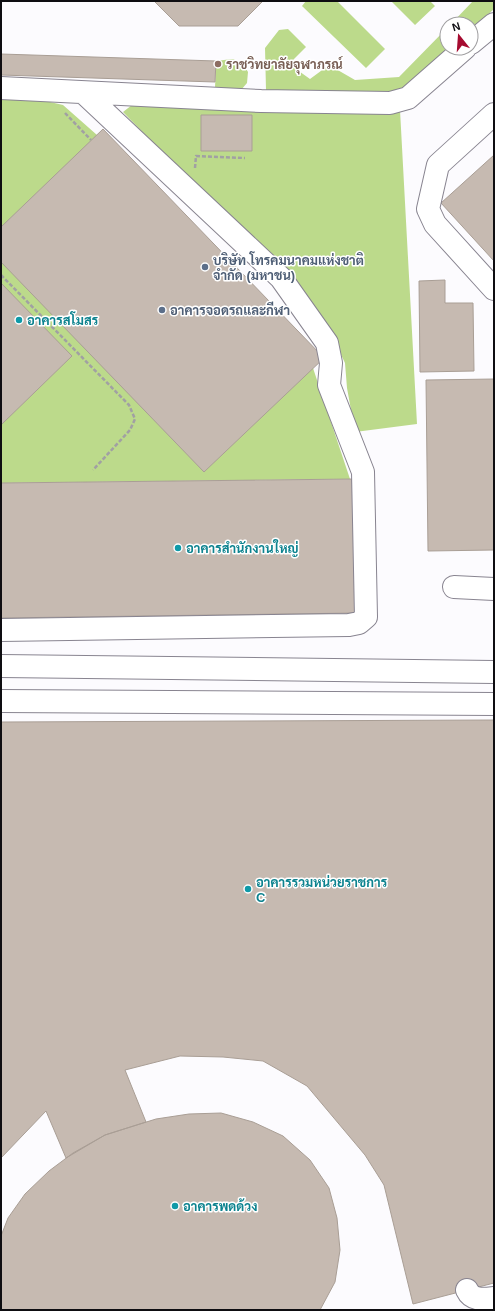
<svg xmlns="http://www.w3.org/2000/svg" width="495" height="1311" viewBox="0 0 495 1311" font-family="Arial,Sarabun,sans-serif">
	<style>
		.green { fill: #bcda8b }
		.building { fill: #c6bab1; stroke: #a99e95 }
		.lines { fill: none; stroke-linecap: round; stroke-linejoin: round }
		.minor-casing { stroke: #888490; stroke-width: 24 }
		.path { stroke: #a1a0a3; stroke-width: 2.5; stroke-dasharray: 4 2; stroke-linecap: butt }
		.minor { stroke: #fff; stroke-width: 22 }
		.education-dot { fill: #8d6e63; stroke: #fff; stroke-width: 1.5 }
		.service-dot { fill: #5c6f8a; stroke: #fff; stroke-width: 1.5 }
		.culture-dot { fill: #0f9aa8; stroke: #fff; stroke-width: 1.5 }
		.labels { text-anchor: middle; stroke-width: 3; stroke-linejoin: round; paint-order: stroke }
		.education-label { font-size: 13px; font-weight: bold; fill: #785e54; stroke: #fff; text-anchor: start }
		.service-label { font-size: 13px; font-weight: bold; fill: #4e5e75; stroke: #fff; text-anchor: start }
		.culture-label { font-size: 13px; font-weight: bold; fill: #0d838f; stroke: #fff; text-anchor: start }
	</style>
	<rect width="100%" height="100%" fill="#fcfbfe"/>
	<path class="green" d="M306 1H337L385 49 366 68 302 6Z
		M391 1H430L435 6 415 25Z
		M473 1H494V9L471 30V24H451Z
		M447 28V48H452L400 96 266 90 265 48 279 30 288 29 306 47 289 64 310 79 329 65 355 80 399 77Z
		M232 59 242 62 248 72 247 83 241 90 215 88 216 61Z
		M1 99 50 102 63 105 97 135 313 368 350 479 1 483Z
		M132 105 400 110 417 424 355 432 347 388 345 363 334 340 262 255 123 112Z"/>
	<path class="building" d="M154 1H263L238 26H179Z
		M1 54 216 61 215 82 1 75Z
		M201 115H252V151H201Z
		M103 129 324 358 204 472 1 262V227Z
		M494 155V261L441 203Z
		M445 280V303H473L474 371 420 372 419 281Z
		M1 283 72 356 1 425Z
		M494 379V550L428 551 426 380Z
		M354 479 355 613 1 618V483Z
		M494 720V1283L413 1304 384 1185 365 1155 307 1086 263 1061 223 1057 180 1056 125 1070 146 1122 105 1135 66 1158 46 1111 1 1158V722Z
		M221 1113 253 1122 283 1136 310 1160 329 1188 337 1218 340 1250 335 1282 320 1310H1V1236L8 1218 25 1194 49 1171 73 1153 105 1135 156 1119 189 1114Z"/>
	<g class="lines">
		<g class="minor-casing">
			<path id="minor" d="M471 43 494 24
				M1 88 261 101 390 103 408 98 465 48
				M494 114 438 165 428 209 435 224 494 289
				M454 587 494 589
				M1 630 349 625 359 623 366 617 363 472 329 385 331 363 327 343 281 278 84 93
				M1 666 494 672
				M1 701 494 704
				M467 1290C472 1301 484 1299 494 1298"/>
		</g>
		<path class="path" d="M65 113 91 140
			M195 168 196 156 245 158
			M1 275 129 405 135 419 130 430 93 470"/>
		<use href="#minor" class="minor"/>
	</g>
	<circle class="education-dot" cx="218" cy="64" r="4"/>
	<g class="service-dot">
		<circle cx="205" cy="267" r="4"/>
		<circle cx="162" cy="310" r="4"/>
	</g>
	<g class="culture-dot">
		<circle cx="19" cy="320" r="4"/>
		<circle cx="178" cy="548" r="4"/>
		<circle cx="248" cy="889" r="4"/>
		<circle cx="175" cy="1206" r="4"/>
	</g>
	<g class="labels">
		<g class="education-label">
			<text x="226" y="69">ราชวิทยาลัยจุฬาภรณ์</text>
		</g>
		<g class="service-label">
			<text x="213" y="265">บริษัท โทรคมนาคมแห่งชาติ<tspan x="213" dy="15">จำกัด (มหาชน)</tspan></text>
			<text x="170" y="315">อาคารจอดรถและกีฬา</text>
		</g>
		<g class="culture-label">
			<text x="27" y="325">อาคารสโมสร</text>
			<text x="186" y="553">อาคารสำนักงานใหญ่</text>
			<text x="256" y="887">อาคารรวมหน่วยราชการ<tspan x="256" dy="15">C</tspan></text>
			<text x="183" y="1211">อาคารพดด้วง</text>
		</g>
	</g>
	<rect width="495" height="1311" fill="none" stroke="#0e0d11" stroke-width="4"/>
	<g transform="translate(459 36) rotate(343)"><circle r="19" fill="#ffffff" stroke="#9f9ea0"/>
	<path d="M0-3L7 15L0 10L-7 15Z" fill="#a60b30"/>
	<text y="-6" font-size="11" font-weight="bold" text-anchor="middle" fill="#0e0d11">N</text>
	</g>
</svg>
